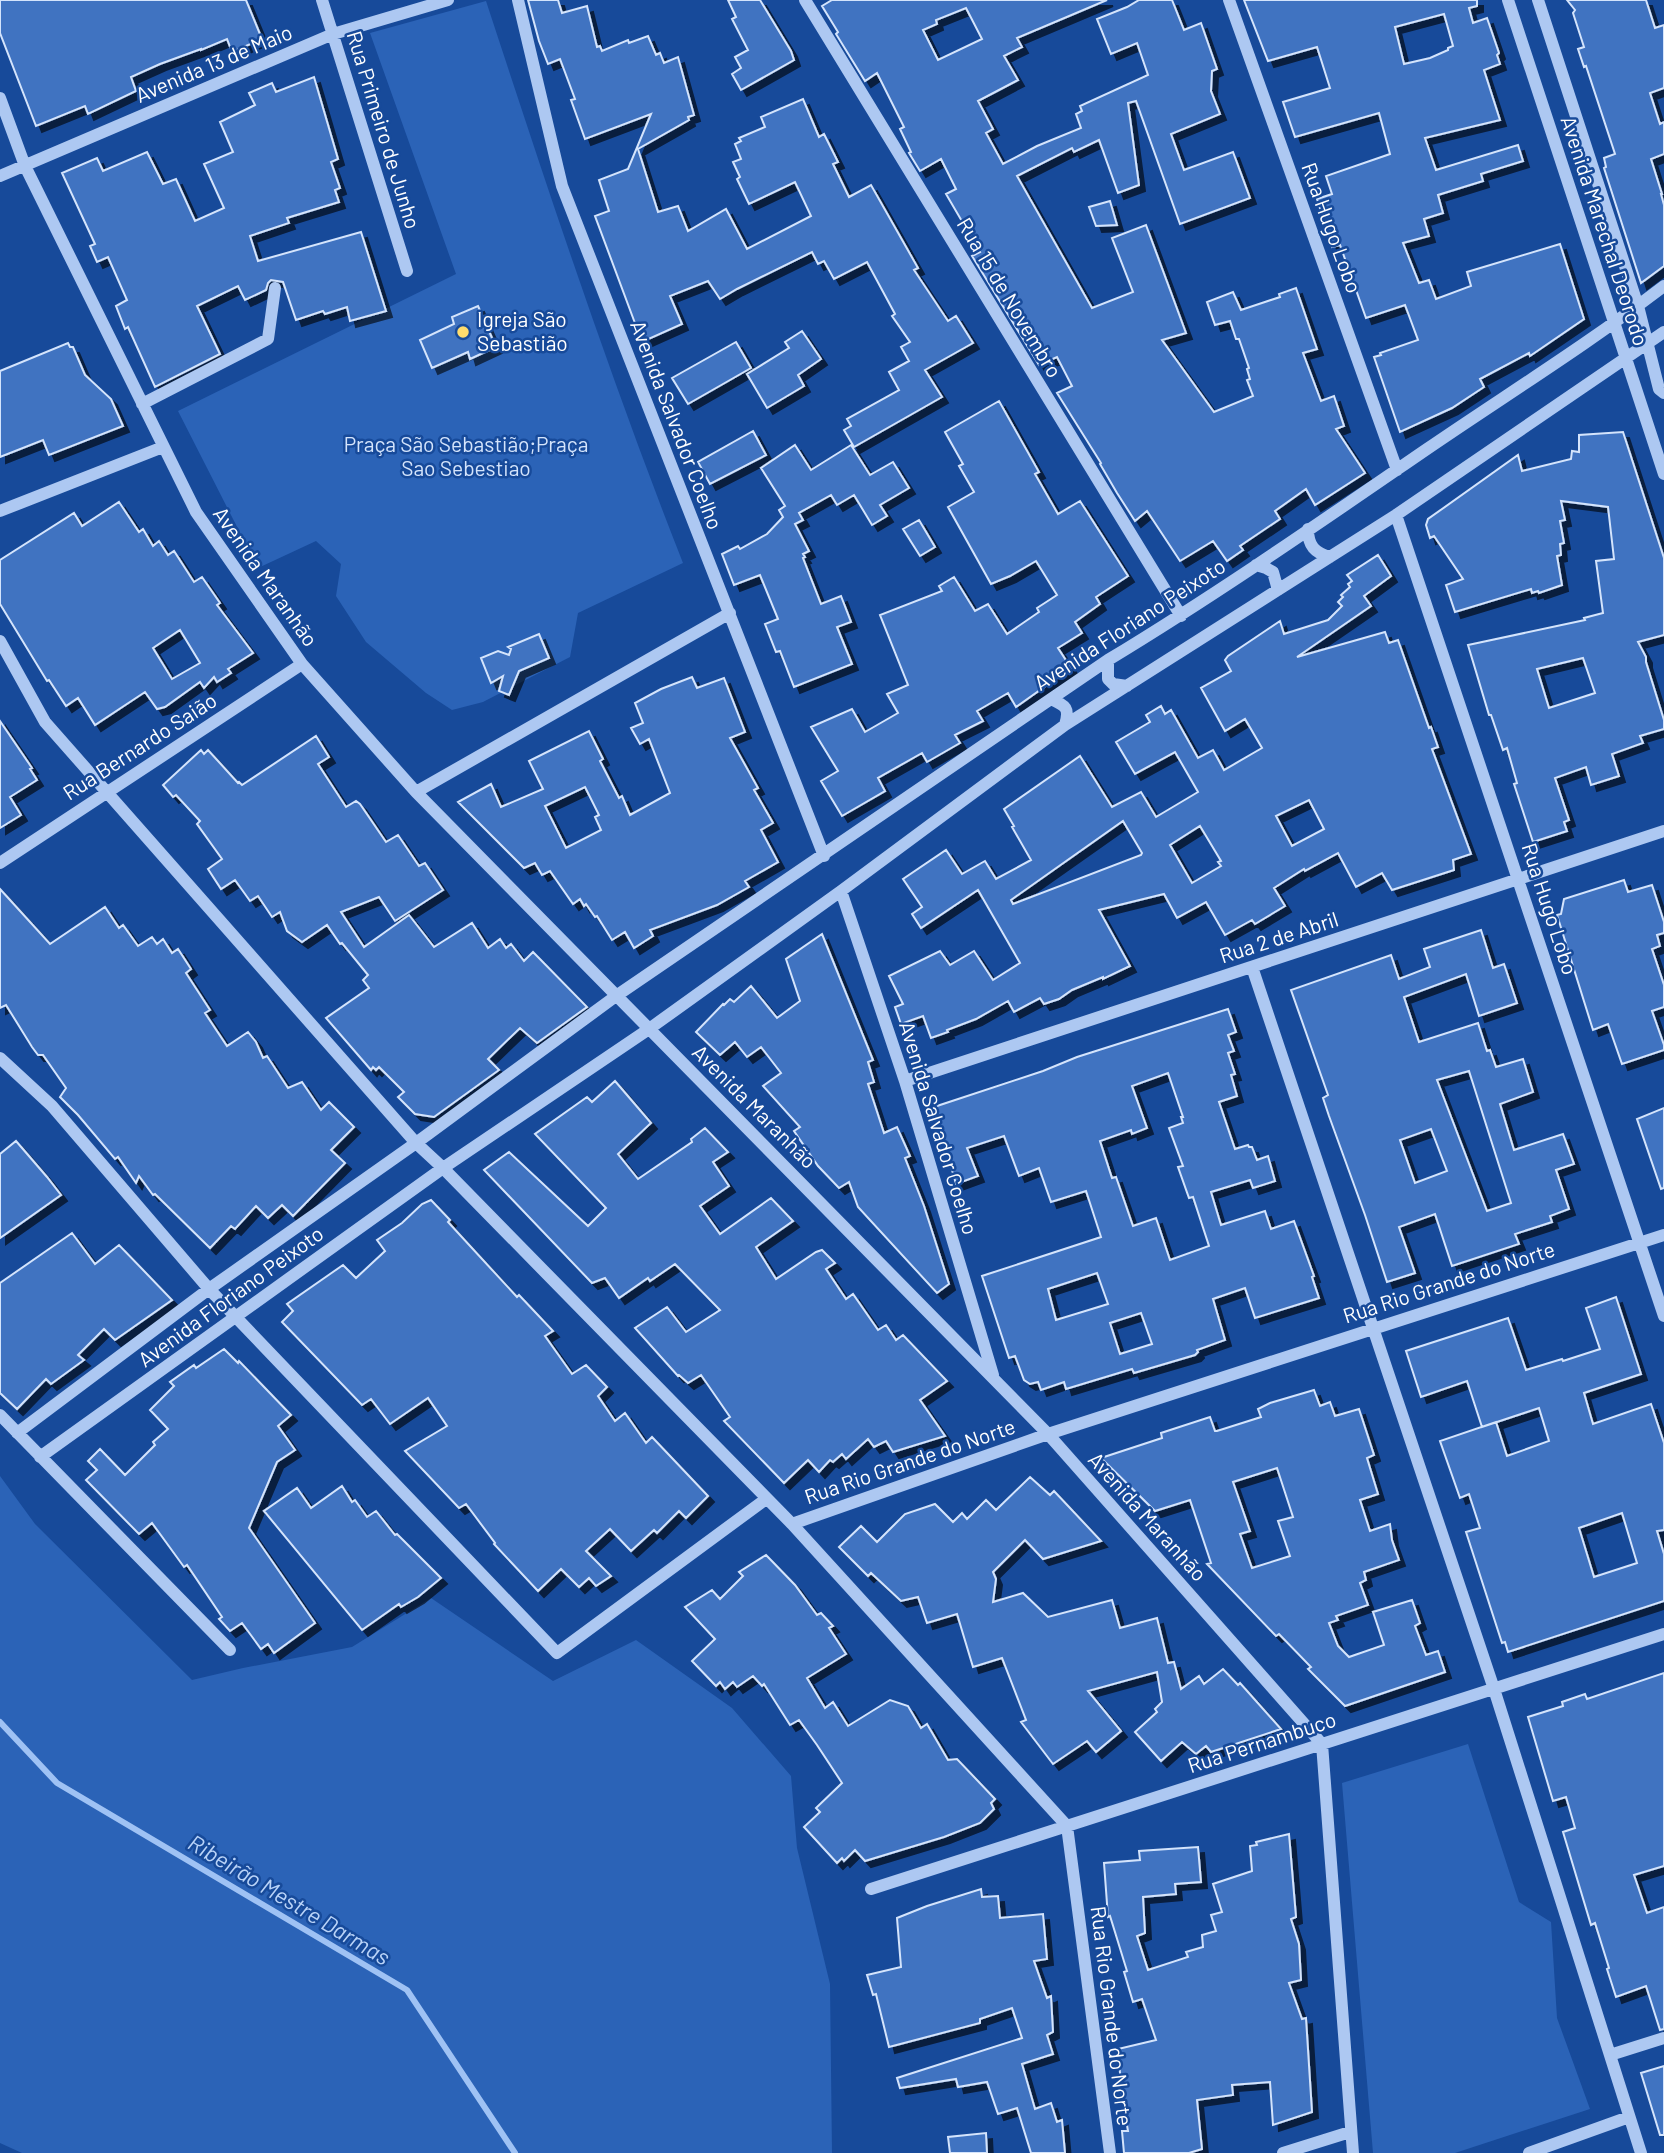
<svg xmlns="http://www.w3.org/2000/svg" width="1664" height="2153" viewBox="0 0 1664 2153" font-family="Barlow,sans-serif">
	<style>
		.green { fill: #2b63b7 }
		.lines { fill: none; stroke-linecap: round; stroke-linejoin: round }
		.stream { stroke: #9fc2f4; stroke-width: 6 }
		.building { fill: #4073c1; stroke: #d4e4fc; stroke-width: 2; fill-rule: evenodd; filter: url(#shadow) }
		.minor { stroke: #adc8f2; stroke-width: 12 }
		.poi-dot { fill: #ffdc6d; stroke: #174a9a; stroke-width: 2.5 }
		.labels { text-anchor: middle; stroke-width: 5; stroke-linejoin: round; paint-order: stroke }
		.street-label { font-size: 21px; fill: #fff; stroke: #174a9a }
		.poi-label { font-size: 21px; fill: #fff; stroke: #174a9a; text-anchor: start }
		.park-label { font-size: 21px; fill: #d4e4fc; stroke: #174a9a }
		.water-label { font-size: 23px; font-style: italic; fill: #b9d3f8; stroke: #174a9a }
	</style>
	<defs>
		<filter id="shadow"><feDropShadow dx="6" dy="6" stdDeviation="0" flood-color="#0009"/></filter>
	</defs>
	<rect width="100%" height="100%" fill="#174a9a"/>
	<path class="green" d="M486 1C548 190 610 378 683 563L578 613 570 657 483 702 452 710 426 693 366 642 336 596 341 564 316 541 258 568 178 411 456 274 370 33Z
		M0 1476 35 1524 192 1680 243 1668 352 1647 431 1598 553 1681 636 1640 732 1708 791 1776 797 1848 830 1984 832 2153H22L0 2143Z
		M1468 1744 1519 1902 1551 1922 1557 2018 1590 2109 1455 2153H1373L1342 1783Z"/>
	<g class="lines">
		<path class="stream" d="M0 1722 57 1783 407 1990 515 2153"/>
	</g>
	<path class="building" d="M0 0H246L262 39 232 52 227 39 201 50V49L160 64 131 77 136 91 88 114 85 106 36 126 0 33Z
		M528 0H558L562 13 587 6 597 47 600 46 602 51 628 40 629 43 648 36 656 55 660 53 664 63 678 57 694 115 688 117 689 120 638 149 658 212 678 206 688 231 726 209 747 249 811 216 795 182 749 204 737 179 740 177 733 162 741 159 735 144 741 141 739 138 765 127 761 117 803 99 819 137 824 134 838 162 833 164 849 197 871 185 918 268 914 270 948 321 956 316 973 343 925 370 942 397 854 447 844 430 851 426 847 419 899 390 889 372 909 361 901 347 910 342 892 316 895 314 867 262 834 279 824 261 818 264 812 252 737 289 720 299 708 281 670 296 682 324 642 342 595 216 609 211 599 180 628 169 651 114 585 139 571 100 575 99 560 59 548 64 539 41Z
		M728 0H760L791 51 794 60 741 90 732 74 741 68 735 57 748 50 732 19 736 17Z
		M832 0H1107L1017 38 1022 47 1004 56 1018 80 978 101 993 129 986 133 1003 164 1037 146 1081 128 1076 114 1082 111 1080 106 1148 75 1137 43 1111 54 1097 19 1127 7 1139 0H1172L1184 30 1201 23 1217 69 1212 71 1211 91 1220 114 1171 134 1184 170 1233 152 1250 198 1180 224 1136 101 1128 103 1139 185 1118 193 1099 140 1074 152 1072 148 1017 176 1092 308 1133 292 1112 238 1146 225 1186 333 1162 340 1214 412 1253 396 1247 380 1250 379 1247 369 1249 368 1239 339H1236L1230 321 1215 325 1207 302 1233 292 1241 310 1280 297 1279 294 1296 288 1317 349 1303 353 1321 401 1334 396 1344 426 1336 429 1365 473 1315 505 1306 489 1275 511 1280 519 1240 546 1243 550 1227 561 1213 541 1180 561 1147 511 1135 521 1117 493 1100 464 1101 463 1057 393 1072 386 1057 357 1039 365 972 256 980 252 946 194 956 189 941 159 920 171 909 153 911 152 900 129 904 127 877 73 865 81 836 34 838 32 822 6ZM966 8 982 39 938 60 923 30 937 24 936 20Z
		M1244 0H1477V6L1469 8 1473 23 1487 18 1499 53 1497 55 1500 64 1484 70 1500 120 1425 138 1436 170 1518 145 1523 161 1481 174 1483 181 1438 195 1443 213 1424 219 1429 236 1403 243 1419 283 1429 280 1436 299 1471 286 1467 272 1560 244 1584 319 1530 356 1529 353 1480 379 1484 387 1452 408 1400 432 1374 357 1381 355 1380 353 1418 340 1405 305 1366 318 1340 245 1332 247 1317 199 1332 194 1326 176 1390 154 1379 113 1295 137 1283 102 1330 88 1317 47 1268 61ZM1444 14 1453 46 1448 48V50L1430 58 1404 64 1395 27Z
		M1567 0H1646L1655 28 1664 25V88L1650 93 1660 124 1664 122V154L1651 159 1662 194H1661L1664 205V266L1641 283 1604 168 1606 167 1604 158 1615 154 1586 66 1584 67 1578 49 1584 47 1573 13 1575 10Z
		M314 77 338 159 331 162 340 188 335 190 339 202 287 218 289 223 250 236 258 261 361 232 386 311 350 321 347 307 325 314 323 311 296 320 283 282 271 280 268 283 266 290 245 300 238 286 197 306 220 354 155 387 128 327 125 329 116 306 127 300 108 257 97 262 90 246 95 244 62 173 97 158 103 171 147 152 163 184 176 179 195 221 224 208 204 164 233 152 220 122 255 105 249 93 272 83 276 92Z
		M1110 201 1117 225 1096 226 1089 207Z
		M478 306 496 347 470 359 468 352 432 368 420 340 454 324 452 317Z
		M802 331 821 359 798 375 804 386 767 408 747 374 789 348 785 342Z
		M736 342 751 368 688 404 672 378Z
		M68 343 70 347H73L85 375 111 399 123 426 49 455 43 440 0 457V371Z
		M999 401 1039 472 1035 474 1058 514 1080 501 1128 576 1096 597 1100 604 1075 622 1082 633 1058 648 1071 668 1016 707 1008 693 977 711 983 721 955 735 960 743 927 762 922 753 878 778 885 791 842 816 821 781 838 771 811 727 852 709 865 732 898 713 887 694 908 685 880 615 942 591 939 586 954 577 975 611 988 604 1007 634 1039 612 1037 608 1057 595 1036 561 1010 576 991 584 948 507 974 492 959 466 963 464 945 432Z
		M753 431 766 455 710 484 698 462Z
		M1623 432 1664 558V635L1638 642 1646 657V662L1664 720V729L1640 736 1643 743 1612 754 1619 776 1591 785 1586 767 1555 778 1569 820 1564 822 1567 831 1533 842 1514 784 1517 783 1507 748 1503 750 1491 715H1489L1468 645 1585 620 1584 618 1603 613 1596 561 1614 559 1608 507 1561 501 1565 520 1560 521 1564 543 1560 544 1561 555 1557 556 1562 585 1539 593 1538 591 1532 593 1531 589 1455 612 1446 585 1463 579 1434 536 1430 538 1426 525 1428 519 1518 455 1522 471 1571 459 1572 451 1579 452V435ZM1583 658 1595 693 1549 708 1537 669Z
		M795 445 811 470 851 445 870 475 893 462 909 488 880 505 887 516 872 525 854 495 837 505 831 495 799 513 803 520 795 524 809 551 803 554 805 557 803 558 821 604 841 596 851 622 837 627 852 664 794 687 780 651 776 652 765 624 778 619 760 575 734 585 722 554 738 546 740 549 767 534 783 517 779 510 785 506 761 468Z
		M119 502 139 532 143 529 153 546 159 541 168 555 174 551 194 582 202 577 220 603 217 605 253 653 228 669 231 673 217 682 214 677 204 688 200 682 165 707 157 709 145 692 95 725 78 698 66 706 49 680 47 681 0 604V560L74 513 82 526ZM180 630 200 663 172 679 153 648Z
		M919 520 935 547 920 556 903 529Z
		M1378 555 1391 576 1364 596 1371 606 1297 657 1385 632 1389 643 1398 640 1429 728 1431 727 1438 747 1432 749 1471 854 1453 860 1454 870 1392 890 1382 873 1356 887 1338 853 1305 871 1304 869 1274 888 1285 906 1255 924 1252 920 1225 935 1206 902 1177 918 1164 894 1099 910 1130 966 1103 979V977L1072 990 1059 999 1044 1004 1040 998 1014 1012 1008 1001 976 1019 947 1030 948 1032 931 1038 923 1016 901 1024 895 1007 903 1004 889 976 940 951 950 965 974 951 993 980 1020 963 978 890 921 928 912 914 922 907 903 879 946 850 962 874 985 861 996 879 1031 860 1012 827 1014 826 1004 809 1080 756 1112 807 1141 792 1156 817 1198 792 1175 752 1135 774 1116 742 1150 722 1146 715 1161 706 1165 714 1171 710 1198 758 1213 750 1224 770 1262 748 1245 719 1225 731 1201 688 1231 671 1225 660 1228 656 1280 621 1284 634 1328 620 1342 606 1338 602 1343 597 1341 595 1350 587 1348 584 1352 581 1347 575ZM1309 800 1324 829 1292 846 1276 816ZM1123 821 1142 853 1141 855 1013 904 1011 900ZM1200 826 1221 861 1218 862 1221 866 1192 883 1170 845Z
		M539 634 549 658 519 671 509 695 499 691 503 676 491 683 481 658 498 651 509 655 511 649 508 647Z
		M692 677 697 688 724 678 745 732 730 738 758 788 754 790 773 823 761 830 778 862 745 881 749 887 717 905 650 930 653 936 634 948 625 932 612 940 597 916 595 917 586 904 584 906 580 899 573 904 550 871 542 875 535 863 524 868 458 802 491 784 501 807 543 789 529 761 589 731 603 759 600 761 619 798 622 796 630 815 670 793 649 739 640 744 631 728 643 723 635 703 661 689ZM585 787 599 815 595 817 601 830 566 848 545 806Z
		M0 721 32 768 30 769 37 780 10 797 21 815 0 828Z
		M316 736 329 757 318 764 346 807 356 801 360 804 386 842 398 835 419 866 425 863 443 890 395 921 379 897 341 912 364 947 409 915 434 947 472 923 488 948 500 939 506 948 511 944 524 961 533 952 587 1007 537 1043 520 1028 488 1059 499 1070 434 1117 415 1114 398 1097 404 1092 379 1067 376 1070 373 1067 371 1070 326 1018 369 988 363 980 368 975 342 943 340 944 327 925 302 942 287 931 280 912 272 917 258 896 250 901 235 880 221 889 208 869 222 859 197 824 200 821 176 795 173 797 163 785 201 750 204 754 208 750 238 783 239 782 242 785Z
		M1624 880 1628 892 1652 885 1664 922V933L1657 935 1660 946 1652 949 1664 985V1007L1652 1011 1664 1045V1050L1622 1064 1608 1024 1593 1030 1557 915 1561 914 1564 899Z
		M0 889 50 944 105 907 119 928 123 925 138 946 152 937 157 944 163 939 172 953 178 949 191 969 186 973 210 1010 205 1013 227 1046 248 1032 256 1042 263 1058 267 1056 288 1088 302 1082 321 1110 329 1102 354 1127 331 1150 345 1163 293 1216 282 1205 268 1218 256 1206 235 1229 231 1226 210 1248 155 1194 153 1195 139 1176 136 1183 118 1157 115 1159 78 1115 60 1097 66 1088 43 1055H38L32 1047 6 1005 0 1008Z
		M1481 930 1493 968 1504 964 1517 1003 1479 1016 1466 974 1404 997 1419 1042 1478 1023 1487 1051 1490 1050 1496 1067 1523 1059 1533 1092 1500 1104 1514 1150 1563 1134 1574 1164 1556 1170 1569 1209 1550 1216 1552 1222 1515 1234 1519 1244 1452 1266 1435 1214 1399 1227 1415 1273 1387 1282 1365 1215 1329 1116 1323 1098 1328 1095 1291 990 1391 955 1399 979 1430 967 1424 949ZM1469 1071 1511 1203 1487 1211 1437 1080ZM1431 1129 1447 1171 1415 1183 1400 1140Z
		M822 934 873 1060 868 1062 874 1082 868 1084 884 1133 897 1127 910 1156 905 1158 924 1206 949 1284 937 1293 858 1207 849 1182 839 1188 818 1166 794 1131 800 1127 763 1086 781 1073 761 1047 747 1057 735 1042 720 1055 696 1032 723 1004 724 1005 730 999 734 1002 751 986 777 1018 800 1001 786 959Z
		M1228 1009 1236 1032 1228 1035 1234 1051 1228 1053 1235 1074 1231 1075 1237 1096 1219 1102 1235 1149 1248 1145 1249 1147H1252L1257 1160 1268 1156 1275 1181 1253 1188 1250 1180 1211 1192 1221 1225 1265 1211 1271 1229 1294 1221 1314 1276 1312 1277 1319 1298 1255 1318 1245 1288 1213 1299 1225 1340 1197 1350 1198 1352 1195 1355 1134 1373 1132 1369 1066 1389 1064 1382 1041 1390 1038 1382 1030 1384 1024 1380 1015 1356 1009 1358 982 1276 1101 1237 1086 1191 1051 1202 1039 1168 1019 1176 1004 1136 967 1148 978 1176 956 1184 934 1107 1043 1071 1077 1057ZM1168 1073 1183 1117H1181L1183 1123 1169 1128 1183 1166 1178 1167 1189 1198 1193 1197 1209 1246 1170 1260 1156 1218 1133 1226 1116 1177 1112 1178 1100 1141 1131 1130 1132 1134 1147 1128 1132 1086ZM1097 1273 1108 1304 1056 1320 1048 1289ZM1141 1313 1152 1344 1120 1354 1110 1323Z
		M615 1081 651 1123 618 1154 638 1179 692 1142 691 1139 705 1128 728 1152 713 1162 729 1186 700 1206 720 1234 771 1198 793 1221 756 1247 776 1279 816 1252 822 1250 835 1263 826 1269 846 1299 853 1294 878 1330 886 1325 896 1340 903 1335 947 1381 920 1400 945 1436 893 1452 886 1441 874 1447 868 1439 846 1459 842 1454 833 1462 830 1460 819 1472 808 1460 784 1483 724 1421 730 1417 701 1375 688 1383 679 1375 678 1376 635 1328 667 1307 686 1332 720 1310 675 1264 650 1281 648 1278 619 1298 605 1278 592 1283 484 1170 509 1152 588 1226 606 1208 535 1134 587 1097 592 1102Z
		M1664 1108V1188L1661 1189 1637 1119Z
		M16 1141 47 1177 61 1195 0 1238V1154Z
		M431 1200 450 1220 448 1222 517 1297 519 1295 553 1331 545 1336 572 1374 586 1365 607 1387 598 1396 615 1421 625 1413 646 1443 652 1437 708 1496 686 1518 679 1511 657 1533 654 1530 631 1551 610 1529 586 1551 611 1576 596 1586 589 1578 579 1587 561 1569 538 1591 494 1544 495 1543 466 1504 459 1508 405 1451 447 1426 428 1398 390 1424 371 1399 362 1405 282 1322 293 1311 287 1304 343 1265 356 1278 385 1251 377 1240 402 1223 422 1204Z
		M72 1233 95 1264 119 1245 172 1300 115 1340 104 1329 78 1355 84 1360 51 1384 46 1379 17 1409 0 1393V1283Z
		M1616 1297 1641 1374 1584 1393 1593 1424 1651 1404 1664 1443V1530L1657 1531 1664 1554V1601L1508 1652 1505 1642 1502 1643 1466 1532 1480 1528 1469 1494 1460 1498 1440 1441 1496 1422 1507 1456 1549 1441 1539 1408 1482 1427 1467 1381 1421 1397 1406 1351 1508 1318 1526 1370 1562 1359 1563 1361 1600 1349 1586 1308ZM1622 1513 1637 1563 1594 1577 1579 1528Z
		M224 1349 238 1363 239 1361 291 1415 278 1426 295 1450 277 1462 249 1528 315 1623 274 1653 268 1644 261 1649 242 1623 230 1631 219 1619 222 1617 187 1565 184 1567 152 1523 139 1534 86 1480 97 1470 88 1461 100 1449 125 1475 155 1445 153 1442 168 1429 150 1410 174 1386 170 1382 194 1365 196 1368Z
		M1314 1390 1320 1406 1330 1402 1335 1416 1359 1409 1374 1455 1367 1458 1378 1494 1360 1500 1370 1531 1390 1524 1392 1540 1399 1560 1364 1572 1366 1580 1360 1583 1368 1605 1336 1616 1338 1620 1329 1623 1338 1646 1349 1657 1384 1645 1373 1612 1412 1600 1420 1623 1415 1626 1426 1655 1438 1651 1445 1672 1345 1706 1308 1669 1311 1667 1279 1634 1276 1636 1207 1564 1211 1563 1190 1500 1155 1511 1101 1458 1162 1438 1161 1433 1210 1417 1215 1431H1217L1261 1417 1258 1409 1270 1403ZM1277 1468 1293 1517 1278 1521 1290 1556 1252 1568 1240 1534 1250 1531 1233 1482Z
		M1030 1477 1050 1495 1054 1491 1101 1541 1043 1559 1025 1540 993 1572 996 1579 993 1602 1023 1593 1048 1617 1112 1600 1120 1628 1157 1618 1168 1663 1174 1662 1181 1689 1199 1676 1204 1684 1223 1669 1238 1685 1240 1683 1281 1729 1211 1752 1206 1746 1196 1754 1182 1742 1161 1761 1135 1732 1157 1712 1155 1709 1162 1702 1157 1672 1088 1691 1121 1731 1096 1752 1087 1741 1053 1764 1021 1722 1026 1720 1002 1658 973 1667 957 1614 927 1623 918 1597 901 1601 871 1573 868 1576 839 1547 861 1526 877 1542 905 1514 935 1504 953 1522 962 1513 967 1519 986 1500 996 1510Z
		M342 1486 352 1502 355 1500 367 1517 376 1511 395 1535 397 1534 441 1578 418 1597 401 1607 399 1604 362 1630 264 1511 297 1488 311 1508Z
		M766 1555 795 1585 817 1615 821 1613 833 1626 829 1628 846 1654 807 1678 825 1708 833 1702 848 1726 890 1700 908 1706 921 1728 927 1724 948 1760 957 1759 995 1799 991 1803 994 1809 980 1823 944 1837 865 1861 855 1850 844 1861 842 1858 837 1863 804 1827 820 1812 816 1808 842 1783 817 1745 799 1720 790 1725 764 1684 762 1686 753 1676 737 1687 733 1682 725 1689 720 1682 716 1686 692 1661 715 1639 685 1607 712 1590 720 1599 743 1576 739 1572Z
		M1664 1673V1866L1634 1875 1647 1913 1664 1907V2029L1660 2030 1646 1986 1616 1997 1607 1969 1609 1968 1595 1923 1591 1925 1563 1832 1575 1828 1566 1797 1553 1801 1528 1717 1563 1706 1562 1702 1585 1694 1587 1699Z
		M1289 1834 1296 1917 1291 1919 1299 1944 1301 1980 1289 1983 1302 2019 1306 2018 1312 2112 1273 2125 1270 2082 1232 2085 1233 2095 1197 2100 1202 2149 1189 2153H1124L1122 2131H1128L1122 2097 1118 2049 1156 2040 1142 1999 1133 2002 1124 1972 1127 1971 1110 1916 1108 1917 1104 1863 1140 1860 1139 1851 1198 1847 1201 1882 1175 1884 1176 1894 1143 1897 1145 1933 1137 1936 1148 1970 1188 1957 1186 1952 1203 1947 1202 1935 1216 1931 1211 1915 1222 1912 1213 1884 1252 1871 1250 1846 1257 1845 1256 1842Z
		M981 1889 982 1897 998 1896 1000 1918 1043 1914 1047 1959 1034 1961 1047 1998 1051 1996 1053 2032 1047 2035 1053 2054 1022 2064 1035 2109 1051 2103 1057 2122 1062 2120 1065 2153H1031L1017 2108 998 2114 987 2082 958 2087 956 2079 900 2088 897 2078 1022 2038 1012 2008 980 2019V2023L889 2047 876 1994 873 1995 867 1975 901 1967 897 1918 927 1906Z
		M1664 2066V2135H1660L1641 2073Z
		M986 2133 987 2153H950L948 2137Z"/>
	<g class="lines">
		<path class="minor" d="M322 0 407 271
			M518 0 562 186 824 856
			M805 0 1181 616
			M1229 0 1397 470
			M1508 0 1664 474
			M1538 0 1638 306 1659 389 1664 393
			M0 98 25 166 196 512 302 664 416 792 1048 1434 1322 1744 1353 2153
			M0 176 333 34 448 0
			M142 404 268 339 275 288
			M0 511 163 447
			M1396 515 1664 1316
			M1308 529C1308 546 1315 553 1330 557
			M1256 565 1266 568 1273 572 1278 590
			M0 641 45 722 416 1143 443 1168 792 1524 1067 1826 1110 2153
			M1108 660V679L1113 684 1127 686
			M1051 699C1066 706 1070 708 1065 725
			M416 792 730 613
			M0 863 302 664
			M841 891 905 1081 993 1375
			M1252 967 1494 1689 1641 2153
			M0 1058 52 1106 209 1289 557 1653 766 1499
			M905 1081 1664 831
			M0 1415 230 1650
			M17 1433 209 1289 416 1143 616 996 1108 660C1217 594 1322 521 1427 449 1506 395 1588 344 1664 286
			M40 1457 443 1168 649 1029 841 891 1065 725 1396 515 1664 332
			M792 1524 1048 1434 1664 1235
			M871 1889 1664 1634
			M1610 2055 1664 2038
			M1283 2153 1350 2132
			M1529 2153 1629 2117"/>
	</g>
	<circle class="poi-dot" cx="463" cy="332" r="7"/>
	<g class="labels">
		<g class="street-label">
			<text transform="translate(214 64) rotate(-23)" y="7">Avenida 13 de Maio</text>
			<text transform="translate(383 130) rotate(73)" y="7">Rua Primeiro de Junho</text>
			<text transform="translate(1331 228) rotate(70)" y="7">Rua Hugo Lobo</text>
			<text transform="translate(1604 231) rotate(72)" y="7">Avenida Marechal Deorodo</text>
			<text transform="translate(1009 298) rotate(59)" y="7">Rua 15 de Novembro</text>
			<text transform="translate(676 425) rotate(69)" y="7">Avenida Salvador Coelho</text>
			<text transform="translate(265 577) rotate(55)" y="7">Avenida Maranhão</text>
			<text transform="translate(1130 625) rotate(-33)" y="7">Avenida Floriano Peixoto</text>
			<text transform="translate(140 747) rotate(-33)" y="7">Rua Bernardo Saião</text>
			<text transform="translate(1549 909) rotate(72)" y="7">Rua Hugo Lobo</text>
			<text transform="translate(1279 938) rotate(-18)" y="7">Rua 2 de Abril</text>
			<text transform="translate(754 1107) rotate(45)" y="7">Avenida Maranhão</text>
			<text transform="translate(938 1128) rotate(73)" y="7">Avenida Salvador Coelho</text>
			<text transform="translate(1449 1283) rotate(-18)" y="7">Rua Rio Grande do Norte</text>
			<text transform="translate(231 1297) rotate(-36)" y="7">Avenida Floriano Peixoto</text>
			<text transform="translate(910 1462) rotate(-19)" y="7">Rua Rio Grande do Norte</text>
			<text transform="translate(1147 1517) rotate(48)" y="7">Avenida Maranhão</text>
			<text transform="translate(1262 1743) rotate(-18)" y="7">Rua Pernambuco</text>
			<text transform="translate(1111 2016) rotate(83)" y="7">Rua Rio Grande do Norte</text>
		</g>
		<g class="poi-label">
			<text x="477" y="327">Igreja São<tspan x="477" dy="24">Sebastião</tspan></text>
		</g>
		<g class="park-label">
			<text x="466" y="452">Praça São Sebastião;Praça<tspan x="466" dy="24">Sao Sebestiao</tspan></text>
		</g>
		<g class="water-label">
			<text transform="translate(289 1900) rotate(31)" y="8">Ribeirão Mestre Darmas</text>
		</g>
	</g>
</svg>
